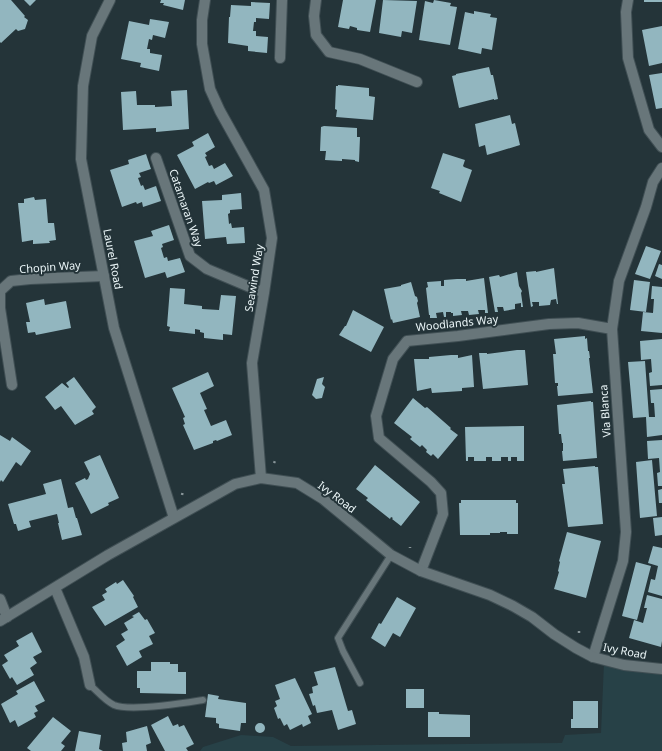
<svg xmlns="http://www.w3.org/2000/svg" width="662" height="751" viewBox="0 0 662 751" font-family="'Noto Sans',sans-serif">
	<style>
		.built { fill: #274147 }
		.building { fill: #92b6bf }
		.lines { fill: none; stroke-linecap: round; stroke-linejoin: round }
		.service-casing { stroke: #404f54; stroke-width: 8 }
		.minor-casing { stroke: #404f54; stroke-width: 12 }
		.tertiary-casing { stroke: #404f54; stroke-width: 12 }
		.path { stroke: #889599; stroke-width: 2.5; stroke-dasharray: 2 3; stroke-linecap: butt }
		.service { stroke: #68767a; stroke-width: 6 }
		.minor { stroke: #68767a; stroke-width: 10 }
		.tertiary { stroke: #68767a; stroke-width: 10 }
		.labels { text-anchor: middle; stroke-width: 4; stroke-linejoin: round; paint-order: stroke }
		.street-label { font-size: 11px; fill: #eaf5f7; stroke: #243439 }
	</style>
	<rect width="100%" height="100%" fill="#243439"/>
	<path class="built" d="M604 663 662 672V751H200L203 747 241 735 273 737 291 746 562 743 565 735 601 733Z"/>
	<path class="building" d="M0 0H11L25 16 24 17 28 20 25 29 18 31 16 29 1 43 0 42Z
		M24 0H36L30 6Z
		M161 0H185L183 10 163 5 164 3H160Z
		M343 0H376L370 32 357 30V28L350 26 349 29 338 27Z
		M383 0 417 1 412 33 402 31 401 37 379 33Z
		M434 0 451 3 450 6 457 7 450 45 419 40 425 1 433 3Z
		M644 0H662V2H644Z
		M251 2 270 3 269 19 256 18V22H254L253 31H256V36L268 37 267 53 248 51V46L228 43 229 17H230L231 5 251 6Z
		M474 11 491 14 490 17 497 18 492 50 482 48 481 54 458 49 465 12 474 14Z
		M150 19 169 22 165 38 153 35 152 40 149 39 147 49H150V53L162 55 159 71 140 67 141 63 121 59 129 21 149 25Z
		M662 26V63L649 66 642 30Z
		M489 67 491 75H493L498 99 494 100V99L459 108 452 76 456 75V74Z
		M662 73V108L656 109 649 75Z
		M338 85 369 88V96L375 97 373 120 336 117 337 110 335 109 336 86H338Z
		M187 90 189 129 156 132V128L123 130 121 92 136 91 137 105H155V107L172 106 171 91Z
		M510 115 512 124 515 123 520 145 487 155 485 145 479 147 475 124Z
		M324 126 357 128V137H360L359 162 355 161V160L342 159V161L325 160 326 151H320L321 127Z
		M208 133 215 147 205 153 207 156 205 157 209 166 212 165 214 169 225 163 233 176 216 185 214 181 209 183 208 182 195 189 177 155 194 146 192 142Z
		M443 153 465 160 463 166 464 167 472 170 461 202 439 193 440 191 431 188Z
		M146 154 151 169 139 173 141 177 138 178 141 186 143 185 145 190 156 186 161 201 143 207 142 202 137 204 136 202 122 207 110 170 129 164 128 160Z
		M241 193 242 209 230 210V213L228 214 229 224 231 223 232 228 244 227 245 243 227 244 226 237 205 239 202 201 222 200V195Z
		M34 197 35 200 46 199 48 223H54L56 240 49 241 50 243 33 244V240L22 242 18 203H24V199Z
		M169 225 174 240 162 244 163 247 161 248 164 258 167 257 168 261 180 258 185 272 167 278 165 272 145 278 134 241 153 236 151 231Z
		M646 246 661 251 650 279 635 274Z
		M659 264 662 265V279L655 276Z
		M554 268 558 304H557L556 299 551 300 550 305 539 306V302H532L533 306 531 307 526 272 536 271V272Z
		M517 272 519 286 522 291 521 293 523 307H521V303L515 304V309L504 311 503 307H497L498 312H495L489 277 499 275 500 277Z
		M484 278 488 313H485V310H478L479 314 469 315 468 311H461L462 315 453 316V313H451V312H446V317H444L443 312 436 313 437 318H430V315H429L426 288 428 287 427 282 441 281V286H444V280L457 279H466V281Z
		M634 280 650 282 646 312 630 310Z
		M411 282 415 296 417 297 418 301 417 303 420 317 393 323 392 319 391 320 384 289 401 286V285Z
		M652 286 662 287V333L641 331 643 312 653 313 654 299H651Z
		M170 288 185 289 184 304 202 306V309L219 310 221 295 236 296 232 335 223 334V340L204 338V333L200 332V330L195 329V334L169 331 170 327 167 326Z
		M44 299 45 305 66 301 71 328 36 335 35 332 28 333 26 322H30L26 303Z
		M353 310 384 327 371 352 339 335 345 326H346Z
		M585 336V339L587 338 588 351H589L590 358H589L593 393 558 396 557 386H558V383H555L553 354H556L554 339Z
		M662 339V385L650 386 649 373 652 372 651 359 641 360 640 341Z
		M517 350H525L528 385 483 389 479 353H487V354Z
		M451 355H458V358L472 355 474 387 462 388V391L432 393 431 388 417 391 414 359H429V357Z
		M645 361 649 417H655L654 403H651L650 390 662 389V435L647 437 646 417 633 418 628 362Z
		M208 372 214 386 200 393 207 409 204 410 211 426 226 420 232 435 217 441 216 440 213 441V443L194 450 183 425 185 424 183 418 185 417 172 388Z
		M74 377 96 407 92 411 94 414 75 425 61 406 55 410 45 397 62 383 68 388 69 387 66 383Z
		M324 377 322 384 325 387 322 398 316 399 312 395 317 379Z
		M413 398 425 408 427 407 451 428 450 429 458 435 438 459 433 454 431 456 426 452 427 450 422 445 420 447 410 439 412 437 394 423Z
		M591 401V402H593L597 458 563 461 562 451H563V443H562L561 434H559L557 405Z
		M524 426V461H517V457H511V461H508V457H501V461H492V457H486V461H474V457H468V461H466L465 427Z
		M0 435 10 441 12 437 31 451 21 466 16 462 3 482 1 480 0 482Z
		M662 440V486H658L657 473 660 472 659 458 648 459 647 441Z
		M100 455 119 498 108 503 109 505 91 514 75 483 85 478 86 480 88 479 90 474 84 462Z
		M652 460 657 516 640 518 636 462Z
		M375 465 420 502 401 526 392 519 393 518 391 517 390 519 366 500 368 498 356 489Z
		M595 466V467H598L603 524 568 527 562 484H565L563 469Z
		M61 479 68 508 73 507 76 518H77L82 535 62 540 58 523H59L57 514 29 521 31 527 18 531 16 524H14L8 504 46 494 43 484Z
		M662 489V503H659L658 490Z
		M461 500H516V503H518V534H507V532H500V533H490V535H460L459 503H461Z
		M662 517V535L655 536 653 518Z
		M567 532 601 541 586 598 554 589 559 572 558 571 560 562 559 561Z
		M653 546 662 548V596L648 592 651 579 655 580 658 566 648 563Z
		M636 562 651 566 637 620 622 616Z
		M123 580 134 596 133 597 138 607 105 626 92 607 105 600 102 595 107 592 105 589 116 582 117 584Z
		M647 595 662 599V641L661 647 629 638 634 620 643 623 647 608H644Z
		M397 597 416 608 400 637 393 633 385 647 371 638 379 623 381 624Z
		M139 612 145 620 147 619 155 633 149 636 153 644 139 651 142 657 127 666 116 646 125 640 121 634 128 630 124 623 134 617 132 616Z
		M32 632 42 652 33 657 37 663 30 668 34 675 17 685 12 677 10 679 2 665 8 661 4 655 19 646 16 641Z
		M151 662H170V664H178V672H186V694L140 693V688H137V671H151Z
		M335 667 348 711 352 710 356 724 338 730 332 710 317 713 315 705 313 706 309 694 313 693 312 687 318 685 314 672Z
		M295 678 312 714 308 716 311 723 303 727 302 724 290 730 287 724 284 726 280 718 278 719 274 708 277 706 275 701 280 699 275 685Z
		M34 681 45 701 35 706 38 711 34 713 36 717 18 727 15 720 10 723 1 704 18 694 16 691Z
		M406 689H424V708H406Z
		M208 694 219 696 218 699 246 703V723H241L240 731 219 728V724L216 723V718L205 717Z
		M573 701H598V728H571V719H573Z
		M428 712H439V714L470 715V737H428Z
		M168 716 173 726 178 724 179 727 184 725 194 744 186 748 188 751H165L151 725Z
		M53 717 71 731 61 743 65 746 61 751H31L27 748Z
		M255 728a5 5 0 1 1 10 0a5 5 0 1 1-10 0Z
		M147 726 151 743 146 745 147 751H123L122 743 127 742 126 732Z
		M79 731 101 735 99 749 103 751H75Z"/>
	<g class="lines">
		<g class="service-casing">
			<path id="service" d="M360 683 343 651 338 638 391 555
				M90 685C97 691 105 701 114 705 131 712 184 703 203 700"/>
		</g>
		<g class="minor-casing">
			<path id="minor" d="M205 0 202 20V44L210 89 220 111 264 190 272 238 264 293 252 363 261 478
				M316 0 314 16 316 35 329 52 360 59 417 82
				M628 0 626 12 628 58 649 130 662 147
				M280 58 282 0
				M156 158 190 256 207 269 264 293
				M12 385 0 308V291L11 281 30 279 104 276
				M421 571 443 514 441 493 431 482 379 438 376 416 393 359 407 341 458 336 549 324 578 323 612 329
				M55 588 84 657 90 685
				M0 599 7 617
				M593 657 623 561 626 532 612 329 619 281 646 207 653 182 662 168"/>
		</g>
		<g class="tertiary-casing">
			<path id="tertiary" d="M110 0 92 36 83 86 81 159 114 328 174 518
				M0 621 108 555 235 484 261 478 297 483 323 499 391 555 421 571 490 595 513 606 532 617 554 634 576 648 593 657 624 665 662 669"/>
		</g>
		<path class="path" d="M274 463 275 461
			M182 495 183 491
			M410 547V548
			M579 631V633"/>
		<use href="#service" class="service"/>
		<use href="#minor" class="minor"/>
		<use href="#tertiary" class="tertiary"/>
	</g>
	<g class="labels">
		<g class="street-label">
			<text transform="translate(186 208) rotate(71)" y="4">Catamaran Way</text>
			<text transform="translate(113 259) rotate(79)" y="4">Laurel Road</text>
			<text transform="translate(50 267) rotate(-4)" y="4">Chopin Way</text>
			<text transform="translate(254 278) rotate(-81)" y="4">Seawind Way</text>
			<text transform="translate(457 323) rotate(-6)" y="4">Woodlands Way</text>
			<text transform="translate(605 411) rotate(-94)" y="4">Via Blanca</text>
			<text transform="translate(337 497) rotate(37)" y="4">Ivy Road</text>
			<text transform="translate(625 651) rotate(11)" y="4">Ivy Road</text>
		</g>
	</g>
</svg>
